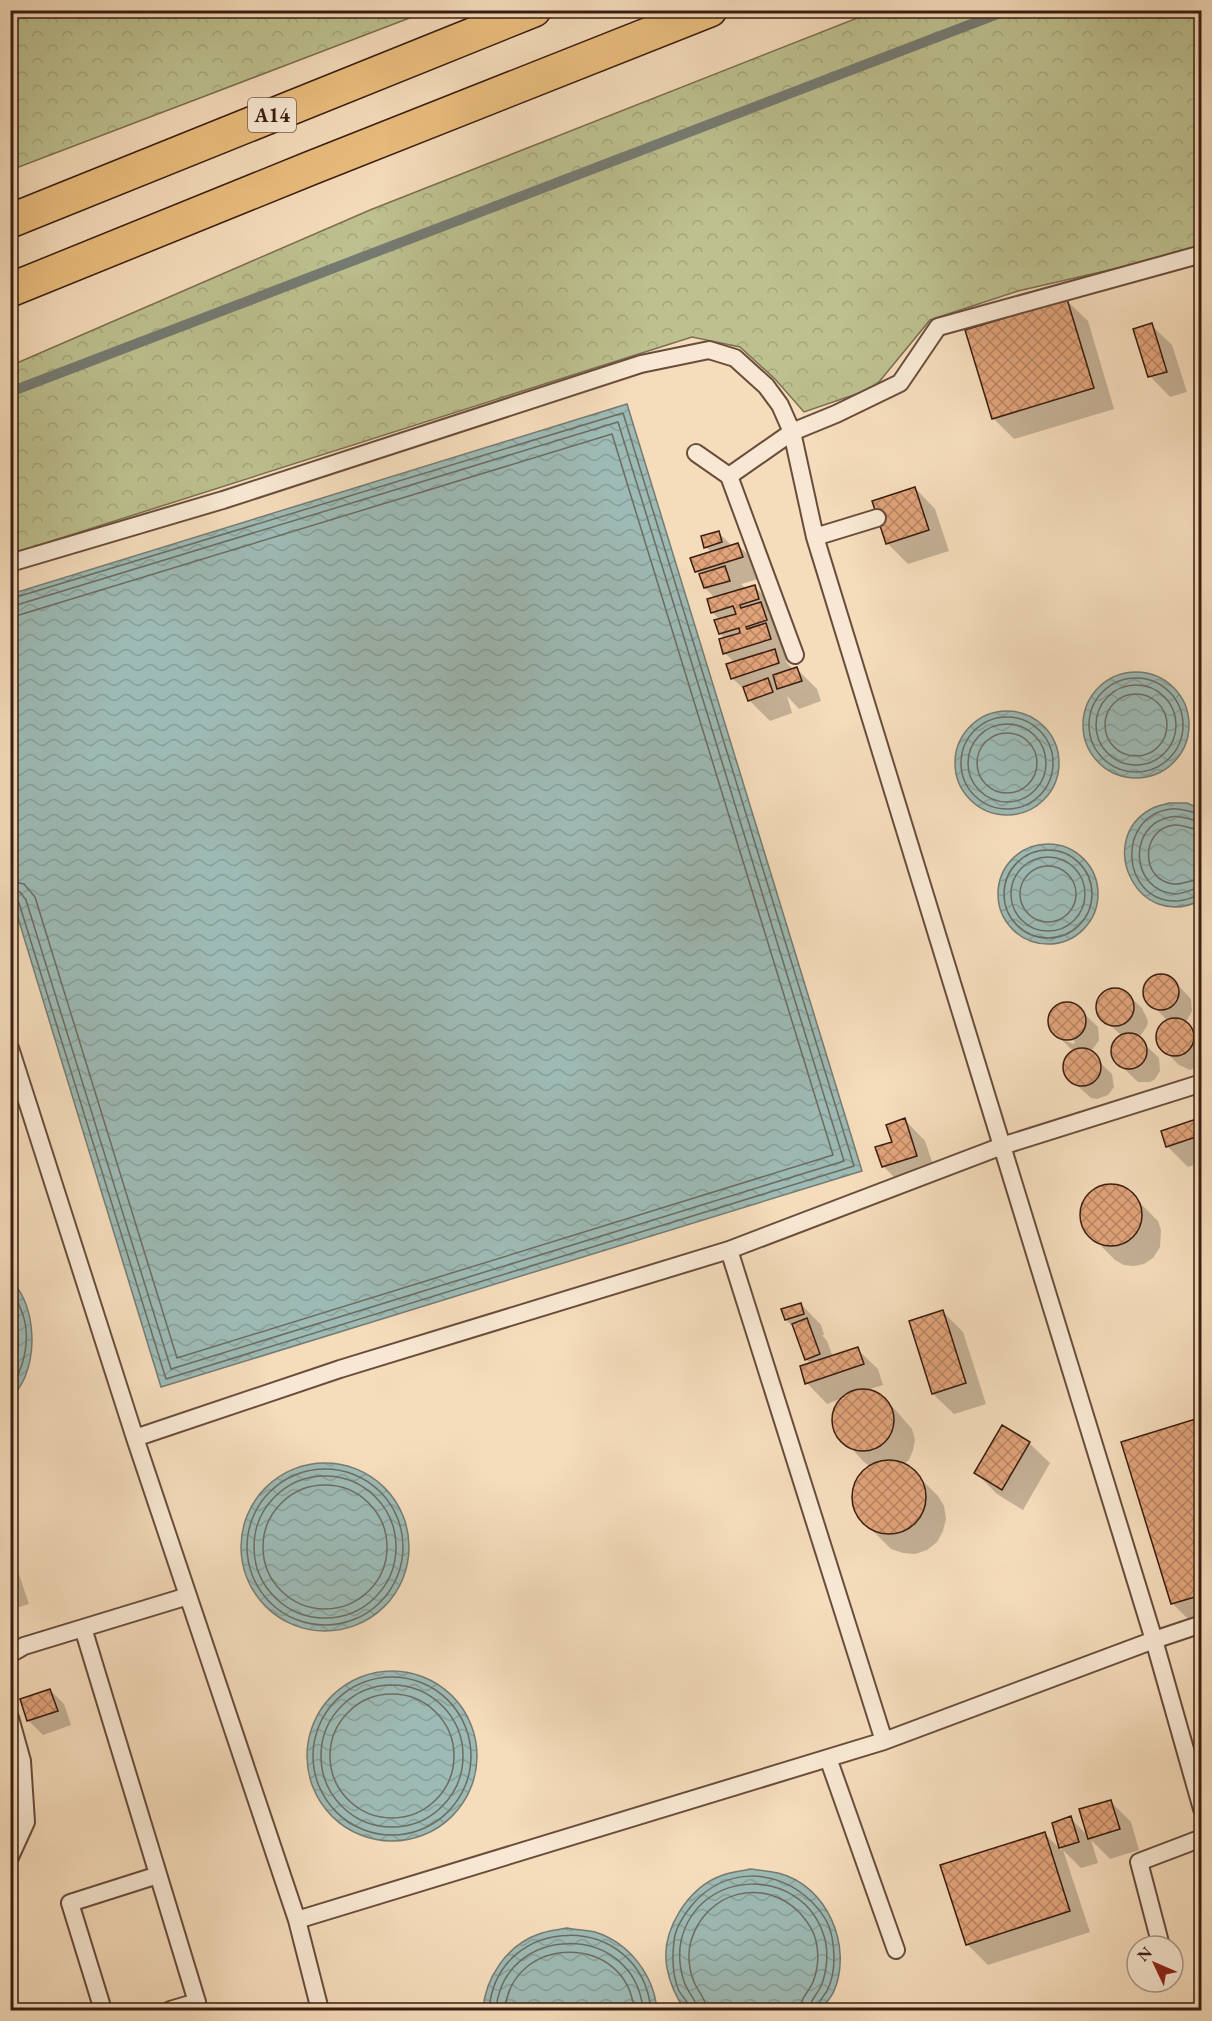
<svg xmlns="http://www.w3.org/2000/svg" width="1212" height="2021" viewBox="0 0 1212 2021" font-family="'EB Garamond',serif">
	<style>
		.forest { fill: url(#forest-crowns); stroke: #7c6e50; stroke-width: 1.5 }
		.water { fill: url(#water-waves); stroke: #757b73; stroke-width: 1.5 }
		.shadow { fill: #0003; fill-rule: evenodd }
		.lines { fill: none; stroke-linecap: round; stroke-linejoin: round }
		.shore { stroke: #6c6c62; stroke-width: 1.5 }
		.stream { stroke: #757b73; stroke-width: 10 }
		.building { fill: url(#building-cross-hatch); stroke: #3a1d11; stroke-width: 1.5 }
		.lane-casing { stroke: #694d3c; stroke-width: 20 }
		.highway-casing { stroke: #3a1d11; stroke-width: 36 }
		.lane { stroke: #f8e8d3; stroke-width: 16 }
		.highway { stroke: #eabe7e; stroke-width: 33 }
		.labels { text-anchor: middle; stroke-width: 4.5; stroke-linejoin: round; paint-order: stroke }
		.shield { fill: #f8e8d3; stroke: #735a4b; stroke-width: 1.5 }
		.shield-label { font-size: 20px; font-weight: bold; fill: #3a1d11 }
	</style>
	<defs>
		<pattern id="forest-crowns" width="20" height="18" patternUnits="userSpaceOnUse" patternTransform="scale(1.5)"><rect width="20" height="18" fill="#bdc08f"/><path d="M2 6a3 3 0 1 1 6 0M12 15a3 3 0 1 1 6 0" fill="none" stroke="#a3a57a"/></pattern>
		<pattern id="water-waves" width="16" height="10" patternUnits="userSpaceOnUse" patternTransform="scale(1.5)"><rect width="16" height="10" fill="#9dbab4"/><path d="M0 5q4-4 8 0t8 0" fill="none" stroke="#889f9a"/></pattern>
		<pattern id="building-cross-hatch" width="8" height="8" patternUnits="userSpaceOnUse" patternTransform="scale(1.5)"><rect width="8" height="8" fill="#e1a37a"/><path d="M0 0l8 8M0 8l8-8" fill="none" stroke="#b78463"/></pattern>
	</defs>
	<rect width="100%" height="100%" fill="#f5dcbb"/>
	<filter id="stains"><feTurbulence type="fractalNoise" baseFrequency=".00333" numOctaves="4"/><feColorMatrix values="0 0 0 0 .2 0 0 0 0 .09 0 0 0 0 .02 0 0 0 .5 -.17"/></filter>
	<radialGradient id="worn" r=".72"><stop offset=".6" stop-color="#630" stop-opacity="0"/><stop offset="1" stop-color="#630" stop-opacity=".3"/></radialGradient>
	<path class="forest" d="M11 10H428V11L11 170Z
		M875 11H1201V249L1018 291 930 320 874 388 804 412 775 379 740 347 692 337 11 554 10 366 370 210Z"/>
	<path class="water" d="M627 404 862 1171 161 1387 11 895V594Z
		M1083 725a53 53 0 1 1 106 0a53 53 0 1 1-106 0Z
		M955 763a52 52 0 1 1 104 0a52 52 0 1 1-104 0Z
		M1169 803H1187L1201 809V900C1138 933 1094 840 1151 809 1156 806 1163 805 1169 803Z
		M998 894a50 50 0 1 1 100 0a50 50 0 1 1-100 0Z
		M11 1280C34 1304 37 1347 25 1377 22 1385 15 1393 11 1400Z
		M241 1547a84 84 0 1 1 168 0a84 84 0 1 1-168 0Z
		M307 1756a85 85 0 1 1 170 0a85 85 0 1 1-170 0Z
		M750 1869C759 1870 769 1871 778 1873 827 1885 853 1946 834 1991 831 1998 825 2004 821 2010H685C676 1997 670 1984 667 1968 660 1931 688 1887 723 1875 732 1872 742 1871 750 1869Z
		M567 1928C576 1930 586 1930 595 1932 630 1943 654 1976 657 2010H483C485 1978 507 1945 539 1934 547 1931 558 1930 567 1928Z"/>
	<path class="shadow" d="M1067 301 1088 321 1114 409 1014 439 993 418Z
		M1151 325 1172 345 1187 392 1170 397 1150 376Z
		M915 488 935 509 949 551 908 564 887 543Z
		M719 533 733 547 738 545 759 566 762 578 741 584 746 589 754 586 775 607 791 660 785 661 794 670 797 669 817 689 821 701 799 709 787 696 792 713 770 721 749 700 746 691 732 678 735 663 725 653V639L720 633V620L712 612 715 598 705 588 701 576 696 571 712 553 706 547Z
		M1162 975 1173 980 1191 999 1192 1011 1187 1020 1183 1022 1187 1024 1202 1038 1201 1065 1190 1070 1179 1065 1160 1046 1158 1034 1160 1028 1169 1022 1147 1000 1145 989 1151 979Z
		M1116 989 1127 994 1142 1008 1148 1021 1147 1026 1141 1035 1137 1037 1159 1058 1160 1071 1155 1079 1150 1082H1138L1115 1060 1112 1049 1122 1036 1100 1016 1098 1004 1104 993Z
		M1068 1003 1074 1004 1098 1027 1099 1040 1093 1049 1088 1051 1112 1074 1114 1087 1108 1095 1097 1099 1091 1098 1067 1076 1065 1064 1067 1058 1071 1054 1078 1052 1071 1049 1052 1030 1050 1018 1052 1012 1056 1007ZM1063 1037 1075 1041 1074 1044 1063 1040Z
		M1202 1118V1162L1188 1167 1167 1146Z
		M905 1120 925 1141 937 1176 904 1187 883 1166Z
		M1110 1186 1120 1187 1129 1192 1158 1221 1161 1230 1160 1247 1153 1258 1144 1264 1134 1266 1124 1265 1115 1260 1086 1231 1082 1222V1212L1085 1200 1091 1193 1100 1188Z
		M801 1304 821 1325 824 1335H822L827 1341 833 1357 857 1349 878 1369 883 1385 867 1390 876 1392 885 1398 912 1429 915 1440 913 1450 909 1460 902 1465 916 1474 938 1496 944 1506 946 1519 943 1531 937 1542 927 1550 915 1554 903 1553 891 1549 861 1519 855 1508 853 1496 857 1480 865 1470 871 1467 864 1462 836 1432 833 1422 834 1411 840 1399 827 1404 807 1383 811 1364 806 1359 795 1329 786 1320Z
		M943 1312 963 1332 986 1404 954 1414 933 1394Z
		M1202 1418V1621L1193 1624 1172 1603Z
		M1029 1443 1050 1463 1023 1510 997 1494 976 1473Z
		M10 1548 29 1604 10 1610Z
		M50 1690 64 1704 71 1725 43 1735 29 1721 22 1700Z
		M1110 1801 1131 1822 1139 1850 1110 1859 1091 1840 1098 1863 1081 1868 1063 1850 1090 1932 988 1965 967 1944 1044 1833 1062 1851 1053 1824 1070 1818 1089 1837Z"/>
	<g class="lines">
		<path class="shore" d="M10 599 623 413 854 1166 166 1379 19 903 16 898H10
			M10 607 618 422 844 1161 171 1369 26 900 20 892 10 890
			M10 616 19 615 612 434 833 1155 177 1358 35 897 24 884 10 881
			M1089 725a47 47 0 1 1 94 0a47 47 0 1 1-94 0Z
			M1096 725a40 40 0 1 1 80 0a40 40 0 1 1-80 0Z
			M1105 725a31 31 0 1 1 62 0a31 31 0 1 1-62 0Z
			M961 763a46 46 0 1 1 92 0a46 46 0 1 1-92 0Z
			M968 763a39 39 0 1 1 78 0a39 39 0 1 1-78 0Z
			M977 763a30 30 0 1 1 60 0a30 30 0 1 1-60 0Z
			M1202 814C1191 813 1181 807 1170 809 1116 817 1121 899 1174 901 1184 902 1193 896 1202 895
			M1202 821C1190 821 1181 814 1170 817 1127 825 1130 891 1175 894 1184 894 1192 888 1202 888
			M1202 830C1192 830 1184 824 1174 825 1140 829 1140 881 1174 884 1184 885 1192 879 1202 879
			M1004 894a44 44 0 1 1 88 0a44 44 0 1 1-88 0Z
			M1011 894a37 37 0 1 1 74 0a37 37 0 1 1-74 0Z
			M1020 894a28 28 0 1 1 56 0a28 28 0 1 1-56 0Z
			M10 1289C15 1297 20 1306 23 1315 31 1340 24 1368 10 1389
			M10 1306C20 1327 22 1354 10 1375
			M247 1547a78 78 0 1 1 156 0a78 78 0 1 1-156 0Z
			M254 1547a71 71 0 1 1 142 0a71 71 0 1 1-142 0Z
			M263 1547a62 62 0 1 1 124 0a62 62 0 1 1-124 0Z
			M313 1756a79 79 0 1 1 158 0a79 79 0 1 1-158 0Z
			M321 1756a71 71 0 1 1 142 0a71 71 0 1 1-142 0Z
			M330 1756a62 62 0 1 1 124 0a62 62 0 1 1-124 0Z
			M489 2010C497 1911 641 1910 651 2010
			M496 2010C503 1922 635 1921 643 2010
			M505 2010C511 1934 627 1932 634 2010
			M690 2010C689 2002 683 1998 679 1991 672 1975 672 1958 674 1941 675 1929 684 1915 692 1905 724 1867 777 1867 812 1902 821 1911 830 1924 832 1937 835 1954 835 1975 827 1991 823 1997 817 2003 817 2010
			M697 2010C697 2002 692 1997 688 1990 680 1976 678 1956 681 1941 698 1867 802 1865 824 1936 829 1951 827 1972 821 1986 817 1995 810 2000 809 2010
			M706 2010C706 2000 701 1995 696 1986 689 1973 687 1955 691 1941 706 1891 764 1876 800 1913 807 1921 814 1931 816 1941 819 1954 818 1969 813 1982 809 1992 800 1998 800 2010"/>
		<path class="stream" d="M10 392 1008 10"/>
	</g>
	<path class="building" d="M1067 299 1094 388 992 419 965 330Z
		M1152 323 1167 372 1148 377 1133 329Z
		M915 487 929 530 886 544 872 501Z
		M719 531 722 542 704 548 701 536Z
		M738 543 743 557 695 572 690 558Z
		M725 566 730 581 704 588 699 574Z
		M755 585 759 599 740 605 741 608 761 602 767 620 746 627 747 629 766 623 771 639 723 654 719 639 740 633 739 628 719 634 714 620 736 614 733 606 711 613 707 599Z
		M775 649 779 663 731 679 726 664Z
		M797 667 802 681 777 689 773 675Z
		M768 678 773 692 748 701 743 687Z
		M1143 992a18 18 0 1 1 36 0a18 18 0 1 1-36 0Z
		M1096 1007a19 19 0 1 1 38 0a19 19 0 1 1-38 0Z
		M1048 1021a19 19 0 1 1 38 0a19 19 0 1 1-38 0Z
		M1156 1037a19 19 0 1 1 38 0a19 19 0 1 1-38 0Z
		M1111 1051a18 18 0 1 1 36 0a18 18 0 1 1-36 0Z
		M1063 1067a19 19 0 1 1 38 0a19 19 0 1 1-38 0Z
		M1202 1117V1135L1166 1147 1161 1131Z
		M905 1118 917 1156 882 1167 875 1147 892 1142 886 1125Z
		M1080 1215a31 31 0 1 1 62 0a31 31 0 1 1-62 0Z
		M801 1303 804 1314 785 1320 781 1309Z
		M943 1310 966 1383 932 1394 909 1321Z
		M807 1318 820 1354 805 1360 792 1324Z
		M858 1347 864 1364 805 1384 800 1366Z
		M832 1420a31 31 0 1 1 62 0a31 31 0 1 1-62 0Z
		M1202 1417V1595L1171 1604 1121 1442Z
		M1002 1425 1030 1442 1002 1490 974 1473Z
		M852 1497a37 37 0 1 1 74 0a37 37 0 1 1-74 0Z
		M10 1573 16 1590 10 1592Z
		M50 1689 58 1711 27 1721 20 1699Z
		M1111 1800 1120 1829 1088 1839 1079 1809Z
		M1071 1816 1079 1842 1059 1848 1052 1823Z
		M1045 1832 1070 1911 966 1945 940 1865Z"/>
	<g class="lines">
		<g class="lane-casing">
			<path id="lane" d="M1202 254 938 327 900 383 836 414 792 432 815 537 1002 1146 729 1250 340 1369 135 1438 297 1920 884 1741 1154 1640 1202 1624
				M696 453 729 476 795 655
				M815 537 877 518
				M10 563 223 500 641 364 709 350 735 358 766 386 780 405 792 432 729 476
				M10 1048 135 1438
				M1202 1083 1002 1146 1154 1640 1202 1809
				M729 1250 884 1741
				M83 1628 197 2002 170 2010
				M10 1654 24 1646 188 1596
				M10 1718 22 1761 26 1822 10 1857
				M828 1758 896 1950
				M297 1920 320 2010
				M1161 1946 1139 1862 1202 1838
				M103 2010 70 1903 158 1875"/>
		</g>
		<g class="highway-casing">
			<path id="highway" d="M10 221 534 10
				M10 290 311 168 710 10"/>
		</g>
		<use href="#lane" class="lane"/>
		<use href="#highway" class="highway"/>
	</g>
	<g class="labels">
		<rect class="shield" x="248" y="98" width="48" height="34" rx="4.5"/>
		<g class="shield-label">
			<text x="272" y="122">A14</text>
		</g>
	</g>
	<rect width="1212" height="2021" fill="none" stroke="#f5dcbb" stroke-width="36"/>
	<rect x="12" y="12" width="1188" height="1997" fill="none" stroke="#3a1d11" stroke-width="3"/>
	<rect x="18" y="18" width="1176" height="1985" fill="none" stroke="#3a1d11" stroke-width="1.5"/>
	<g transform="translate(1155 1964) rotate(314)"><circle r="28" fill="#f8e8d3" stroke="#ac9785" stroke-width="1.5"/>
	<path d="M0-4.5L10 22L0 15L-10 22Z" fill="#8f2418"/>
	<text y="-9" font-size="16" font-weight="bold" text-anchor="middle" fill="#3a1d11">N</text>
	</g>
	<rect width="100%" height="100%" filter="url(#stains)"/>
	<rect width="100%" height="100%" fill="url(#worn)"/>
</svg>
